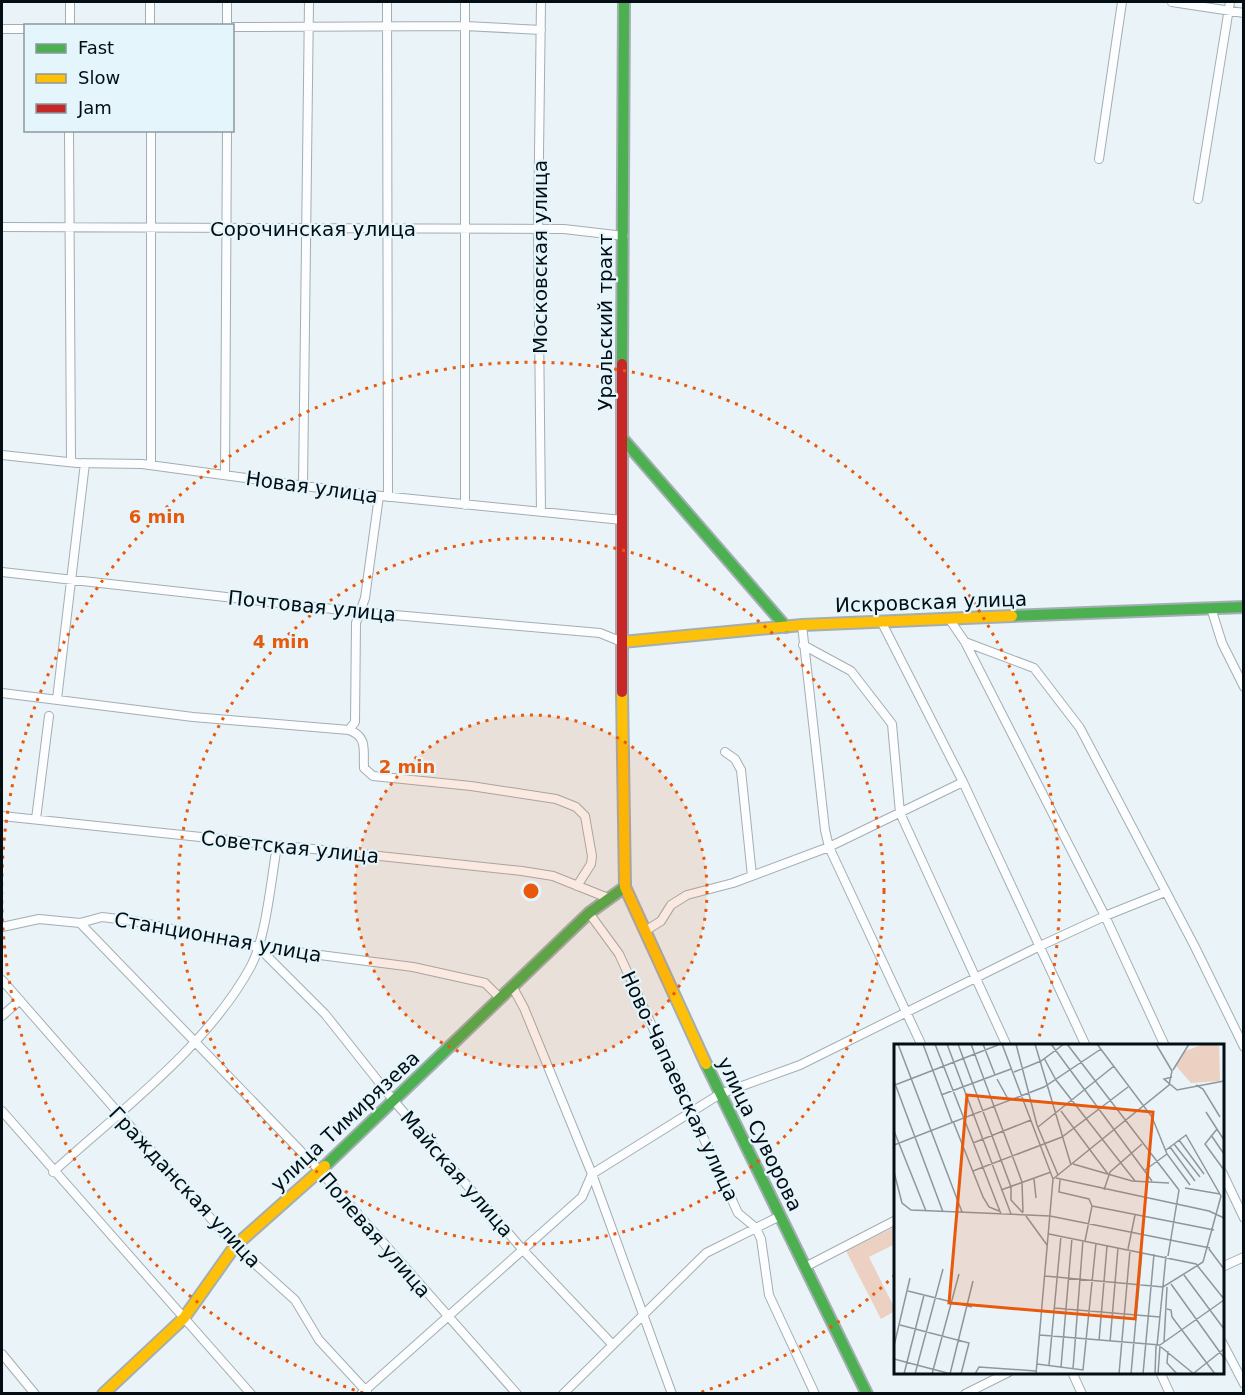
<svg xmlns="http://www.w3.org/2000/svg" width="1245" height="1395" viewBox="0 0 1245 1395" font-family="'DejaVu Sans',sans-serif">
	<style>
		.green { fill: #ecd1c2 }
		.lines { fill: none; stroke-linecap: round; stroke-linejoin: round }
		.street-casing { stroke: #a3aeb3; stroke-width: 10 }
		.fast-casing { stroke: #a3aeb3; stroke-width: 14 }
		.slow-casing { stroke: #a3aeb3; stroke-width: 14 }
		.jam-casing { stroke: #a3aeb3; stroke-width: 14 }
		.street { stroke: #fcfdfe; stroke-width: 8 }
		.fast { stroke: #4caf50; stroke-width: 10 }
		.slow { stroke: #ffc107; stroke-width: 10 }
		.jam { stroke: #c62828; stroke-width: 10 }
		.ring { fill: none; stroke: #e8590c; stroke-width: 3; stroke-dasharray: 3 6 }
		.labels { text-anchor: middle; stroke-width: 4.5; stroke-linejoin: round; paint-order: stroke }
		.street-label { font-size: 20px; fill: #020e14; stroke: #e5f5fc }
		.inset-road { fill: none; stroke: #8d979c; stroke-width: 1.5 }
		.view { fill: #e8590c; fill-opacity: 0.15; stroke: #e8590c; stroke-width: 3 }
		.inset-edge { fill: none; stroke: #020e14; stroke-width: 3 }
		.centre { fill: #e8590c; stroke: #e5f5fc; stroke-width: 3 }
		.ring-label { font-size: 18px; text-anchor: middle; font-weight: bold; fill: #e8590c; stroke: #e5f5fc; stroke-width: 4.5; stroke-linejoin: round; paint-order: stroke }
	</style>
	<rect width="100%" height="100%" fill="#eaf3f7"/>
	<path class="green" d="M895 1227V1244L869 1257 895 1309V1311L881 1319 846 1251Z"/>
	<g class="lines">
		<g class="street-casing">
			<path id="street" d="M387 2 388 497
				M465 2V505
				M541 2 538 229 541 512
				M1172 2 1244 13
				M70 26V2
				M150 26V2
				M227 26V2
				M232 27 465 26 541 30
				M2 29H26
				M69 130 71 462
				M1099 159 1122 2
				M1198 199 1230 2
				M2 227 564 229 624 236
				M2 455 77 463 142 464 372 495 622 520
				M151 465V130
				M225 475 227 130
				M303 486 309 2
				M2 572 360 612 600 633 622 642
				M1211 608 1222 643 1244 687
				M950 620 965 642 1105 916 1165 1046
				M882 623 963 782 1086 1046
				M802 625 825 830 829 847 922 1046
				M965 642 1034 668 1080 728 1195 947 1244 1047
				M803 645 851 671 892 724 900 813 1007 1046
				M2 693 193 717 349 730C368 737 363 750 364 768L373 776 471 786 556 799 576 807 585 816 592 856 591 864 577 886
				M57 699 85 463
				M349 730 355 722 356 623 365 598 379 496
				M725 752 735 759 741 770 752 876
				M2 816 522 871 553 876 608 898
				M36 819 49 716
				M589 913 619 954 738 1213 756 1228 761 1239 769 1295 815 1394
				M80 923 320 1171 517 1394
				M2 927 39 919 80 923 102 917 134 921 258 947 413 967 485 983 499 997
				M645 931 661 921 671 905 687 895 733 883 829 847 963 782
				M258 947 325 1014 394 1101 523 1250 612 1344
				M2 980 235 1246 295 1300 319 1340 367 1392
				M512 986 524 1008 592 1174 672 1394
				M2 1016 20 1000
				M2 1111 251 1394
				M53 1172C120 1111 208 1046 251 966 266 938 271 880 277 846
				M1222 1172 1244 1218
				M805 1267 896 1220
				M1222 1267 1244 1257
				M1222 1342 1244 1384
				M2 1354 35 1394
				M1072 1372 1082 1394
				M1160 1372 1170 1394
				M361 1394 582 1197 592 1174 720 1094 800 1065 1040 946 1105 916 1165 892
				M563 1394 706 1253 780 1216
				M965 1394 1009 1372"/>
		</g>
		<g class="fast-casing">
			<path id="fast" d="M622 364 624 2
				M623 439 786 627
				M1012 616 1244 607
				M706 1064 867 1394
				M325 1166 589 913 625 887"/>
		</g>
		<g class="slow-casing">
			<path id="slow" d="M622 642 802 625 1012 616
				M622 692 625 887 706 1064
				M103 1394 184 1318 235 1246 325 1166"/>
		</g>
		<g class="jam-casing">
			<path id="jam" d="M622 692V364"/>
		</g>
		<use href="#street" class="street"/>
		<use href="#fast" class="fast"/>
		<use href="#slow" class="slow"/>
		<use href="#jam" class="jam"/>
	</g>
	<circle cx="531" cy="891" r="176" fill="#e8590c" fill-opacity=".12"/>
	<g class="ring">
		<circle cx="531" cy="891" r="176"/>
		<circle cx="531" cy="891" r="353"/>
		<path d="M895 1275A529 529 0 0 1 699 1393M363 1393A529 529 0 1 1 1038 1041"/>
	</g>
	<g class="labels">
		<g class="street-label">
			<text x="313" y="236">Сорочинская улица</text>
			<text transform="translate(540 257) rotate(-90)" y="7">Московская улица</text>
			<text transform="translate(605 322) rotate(-90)" y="7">Уральский тракт</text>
			<text transform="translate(312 487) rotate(8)" y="7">Новая улица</text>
			<text transform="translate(931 602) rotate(-2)" y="7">Искровская улица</text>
			<text transform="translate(312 606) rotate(6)" y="7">Почтовая улица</text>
			<text transform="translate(290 847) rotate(6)" y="7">Советская улица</text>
			<text transform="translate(218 937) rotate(10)" y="7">Станционная улица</text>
			<text transform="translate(680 1086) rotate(65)" y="7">Ново-Чапаевская улица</text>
			<text transform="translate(345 1121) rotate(-43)" y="7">улица Тимирязева</text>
			<text transform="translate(760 1134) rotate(64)" y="7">улица Суворова</text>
			<text transform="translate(457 1174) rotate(49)" y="7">Майская улица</text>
			<text transform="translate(185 1187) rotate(47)" y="7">Гражданская улица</text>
			<text transform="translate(375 1235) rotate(49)" y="7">Полевая улица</text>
		</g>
	</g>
	<g transform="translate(894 1044)">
		<rect width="330" height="330" fill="#eaf3f7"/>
		<path d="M310 0H325L326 37 297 39 282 22 291 7Z" fill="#ecd1c2"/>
		<path class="inset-road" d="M4 0 68 168M29 0 58 78M41 0 107 170M53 0 117 170M64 0 117 143V156L129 169M77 0 128 138 129 168M89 0 101 31M108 0 159 135 142 330M122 0 143 81 164 131M141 0 177 121M157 0 258 137M173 0 285 146M203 0 258 73 273 110 296 141M150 14 162 36 241 137M279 26 295 0M120 28 147 17 170 0M278 33 270 35 283 46 330 37M103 35 114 55M0 37 49 168M1 41 104 1M302 41 309 45 326 73M47 51 117 25M167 67 214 130M312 68 330 96M59 77 89 153 95 163 105 167M144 83 220 22M323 85 311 100 330 126M0 87 32 167M317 91 330 110M285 96 310 130M79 99 137 76M280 100 306 133M0 101 150 43 207 5M276 103 301 137M179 120 238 137 275 139M251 126 273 110M79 127 168 93 234 43M0 128 8 159 17 166 156 172M162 134 315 167 330 174M140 135 142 154M159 135 275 41 278 27 262 0M166 136 165 148 195 155 198 162M291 144 326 150M107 146 157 128M210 146 216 128 248 100M198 162 320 186M132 172 153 201M156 172 316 204M155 190 302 220 330 255M191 197 198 162M234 205 241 171M315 205 330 225M274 212 285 146M290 231 330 285M151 232 269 243 309 218 327 152 292 91 272 106M277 240 330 314M14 247 78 263M160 264 266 273M273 265 277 266 278 273 321 330M6 281 75 299 67 330M146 291 266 301M205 297 213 202M216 298 224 204M270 298 273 243M266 301 330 256M0 302 16 234M263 302 272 212M267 303 300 330M274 307 273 319 283 330M0 315 57 330M143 320 189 326 202 199M155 321 167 192M167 323 178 194M179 325 189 196M300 329 330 305M10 330 30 251M21 330 49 225M38 330 65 230M56 330 79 237M81 330 85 323 142 327M225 330 236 206M237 330 248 208M249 330 260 210M261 330 262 302M264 330 266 302"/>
		<path class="view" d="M73 51 259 68 241 275 55 259Z"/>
		<rect width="330" height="330" class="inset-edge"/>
	</g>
	<circle cx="531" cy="891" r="9" class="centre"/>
	<g class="ring-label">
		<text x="157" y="523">6 min</text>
		<text x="281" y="648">4 min</text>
		<text x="407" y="773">2 min</text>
	</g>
	<rect width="1245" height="1395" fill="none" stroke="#020e14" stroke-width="6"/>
	<rect x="24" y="24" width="210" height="108" fill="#e5f5fc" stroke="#8a999f" stroke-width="1.5"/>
	<rect x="36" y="44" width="30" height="9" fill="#4caf50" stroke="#8a999f" stroke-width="1.5"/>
	<text x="78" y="54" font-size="18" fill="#020e14">Fast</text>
	<rect x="36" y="74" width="30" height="9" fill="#ffc107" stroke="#8a999f" stroke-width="1.5"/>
	<text x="78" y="84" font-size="18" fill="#020e14">Slow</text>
	<rect x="36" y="104" width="30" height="9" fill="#c62828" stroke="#8a999f" stroke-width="1.5"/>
	<text x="78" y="114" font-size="18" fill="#020e14">Jam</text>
</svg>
